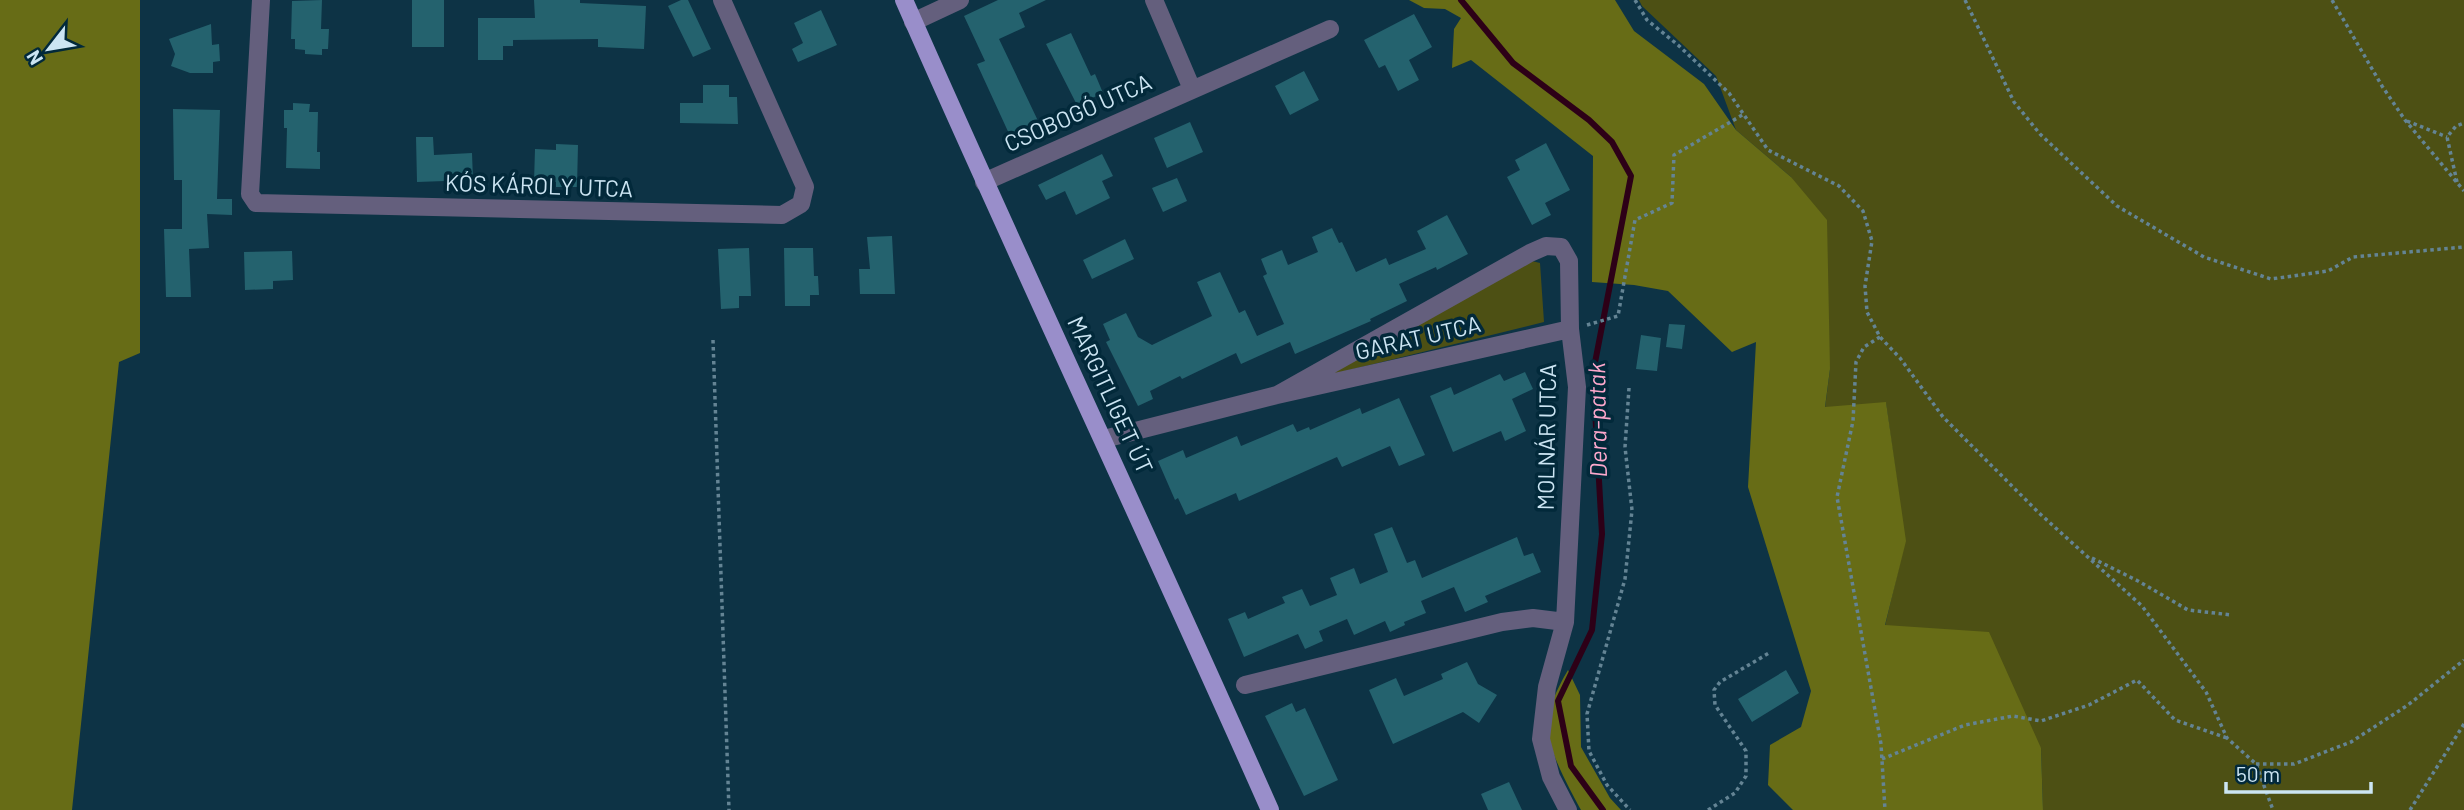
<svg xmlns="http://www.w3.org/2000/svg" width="2464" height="810" viewBox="0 0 2464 810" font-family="Barlow,sans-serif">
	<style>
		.green { fill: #4d5014 }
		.forest { fill: #676c16 }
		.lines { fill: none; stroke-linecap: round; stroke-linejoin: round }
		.stream { stroke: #2d0017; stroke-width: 6 }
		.building { fill: #24626e }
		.path { stroke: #648494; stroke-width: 3.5; stroke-dasharray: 3.5 3.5; stroke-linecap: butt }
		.minor { stroke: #645f7d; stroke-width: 18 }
		.major { stroke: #998eca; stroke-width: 18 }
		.labels { text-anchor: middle; stroke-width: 7; stroke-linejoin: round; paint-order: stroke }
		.street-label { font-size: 23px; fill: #cce5f3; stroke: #02293a }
		.water-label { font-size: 24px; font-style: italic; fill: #fda8cc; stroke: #02293a }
	</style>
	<rect width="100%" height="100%" fill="#0d3345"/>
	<path class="green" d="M1639 0H2464V810H2043L2041 748 1885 626 1905 541 1886 403 1825 408 1830 369 1791 177 1736 130 1716 76 1642 6Z
		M1532 261 1540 263 1544 322 1329 375Z"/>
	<path class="forest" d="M0 0H140V353L119 362 72 810H0Z
		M1409 0H1615L1634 31 1704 84 1736 130 1791 177 1827 220 1830 369 1825 407 1886 402 1906 541 1885 625 1989 632 2041 748 2043 810H1793L1768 785 1770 745 1801 727 1811 691 1748 487 1756 342 1732 352 1668 291 1634 285 1592 282 1593 156 1471 60 1452 68 1454 29 1461 18 1445 9 1424 8Z
		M1568 670 1580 695 1581 747 1610 798 1621 810H1581C1571 792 1550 753 1548 733 1545 713 1558 687 1568 670Z"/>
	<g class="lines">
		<path class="stream" d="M1461 0 1513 63 1589 120 1612 142 1631 176 1593 373 1602 534 1592 630 1558 701 1571 766 1603 810"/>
	</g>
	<path class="building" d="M322 0 321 29H329L328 49H322V55L305 54V50L295 49V39H291L292 1Z
		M412 0H444V47H412Z
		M534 0H580V3L646 6 644 49 598 47V39L513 40V46H503V60H478V18H535Z
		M681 0H688L711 49 693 57 668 6Z
		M998 0H1046L1019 13 1025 27 999 39 1040 125 1011 138 977 64 985 61 964 16Z
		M821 10 837 45 798 62 792 49 803 43 794 23Z
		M1414 14 1432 47 1409 60 1419 80 1398 91 1385 65 1379 68 1364 40Z
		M211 24 212 45 219 44 220 61 213 62V73H190L171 66 175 54 169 39Z
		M1071 33 1091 76 1095 74 1103 93 1077 105 1046 44Z
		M1304 71 1319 100 1290 115 1275 86Z
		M703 85H729V97H737L738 124 680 123V103H703Z
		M293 103 310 104 309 112H318L317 152H320V169L286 168 287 128H284V110H293Z
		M173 109 220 110 217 199H232V215L207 214 209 248 189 249 191 297H166L164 229H182V180H174Z
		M1190 122 1203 152 1167 168 1154 138Z
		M416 137H433L434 155 472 153 473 180 417 182Z
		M1546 143 1570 190 1545 203 1551 215 1532 225 1507 177 1520 170 1515 160Z
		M556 144 578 145 577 187H556V182H534L535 149 556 150Z
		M1102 154 1113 176 1102 181 1110 198 1076 215 1065 191 1046 200 1038 185Z
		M1177 178 1187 201 1163 212 1152 188Z
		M1447 215 1468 254 1437 270 1436 267 1399 284 1407 301 1370 319 1371 321 1295 354 1290 342 1241 364 1236 353 1182 379 1180 376 1150 391 1153 399 1138 406 1106 342 1110 340 1103 324 1126 313 1138 337 1152 345 1212 316 1197 282 1220 272 1239 313 1245 310 1257 336 1284 324 1263 276 1267 274 1261 259 1282 250 1288 265 1318 252 1312 237 1332 228 1339 243 1342 242 1356 272 1386 258 1389 265 1426 249 1417 231Z
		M892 236 895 294H860L859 269H870L867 237Z
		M1125 239 1134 259 1092 279 1083 260Z
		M749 248 751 296H739V308L721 309 718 249Z
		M784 248H813L814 276H818L819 295H810V306H785Z
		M292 251 293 280 273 281V289L245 290 244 252Z
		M1669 324 1685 325 1682 349 1666 347Z
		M1641 335 1661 338 1657 371 1636 369Z
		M1525 372 1533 389 1512 399 1526 431 1505 441 1501 431 1453 452 1430 396 1451 387 1454 395 1500 374 1504 381Z
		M1399 398 1425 455 1399 466 1390 446 1342 467 1337 457 1239 501 1236 493 1186 515 1178 498 1175 500 1158 461 1183 450 1186 458 1237 436 1241 446 1293 424 1297 432 1309 427 1310 430 1360 408 1362 414Z
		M1392 527 1407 563 1415 560 1422 578 1517 537 1524 556 1533 553 1541 572 1485 596 1488 602 1465 612 1454 587 1421 601 1426 613 1404 622 1405 625 1390 632 1385 621 1354 635 1347 619 1319 631 1323 641 1305 649 1298 634 1244 657 1228 619 1245 612 1248 619 1285 603 1282 597 1302 589 1310 606 1337 595 1330 578 1354 568 1360 584 1388 572 1374 534Z
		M1467 662 1478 684 1497 695 1479 723 1463 712 1393 744 1369 690 1396 678 1404 696 1443 679 1441 674Z
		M1786 670 1799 693 1752 722 1738 699Z
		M1292 703 1296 712 1305 708 1338 780 1304 796 1265 716Z
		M1509 782 1522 810H1488L1481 794Z"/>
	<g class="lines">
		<path class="path" d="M1635 0 1647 20 1678 45 1729 93 1768 150 1839 186 1863 211 1872 241 1865 286 1867 312 1880 337 1900 358 1943 417 2038 512 2142 606 2206 692 2227 738 2256 764 2273 810
			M1965 0 2014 102 2040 134 2117 206 2204 257 2271 279 2328 271 2353 257 2464 247
			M2332 0 2382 86 2405 120 2464 191
			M2407 121 2447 137
			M2457 182 2447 137 2456 126 2464 123
			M1587 325 1618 316 1635 220 1672 203 1674 155 1744 114
			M1880 337 1864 347 1856 362 1853 421 1837 497 1881 744 1885 810
			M713 340 729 810
			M1629 388 1625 447 1632 510 1625 579 1587 714 1589 751 1607 785 1630 810
			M2092 558 2138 581 2188 610 2232 615
			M1882 759 1965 725 2013 716 2041 721 2089 705 2137 680 2175 720 2227 738
			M2256 764H2294L2351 742 2408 705 2464 660
			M1708 810 1735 793 1746 776V751L1715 705 1714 690 1720 682 1769 653
			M2410 810 2464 724"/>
		<path class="minor" d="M261 0 250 194 256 203 782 215 801 204 805 187 722 0
			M1154 0 1192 89
			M913 22 960 0
			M984 182 1330 29
			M1277 395 1530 253 1546 246 1561 247 1569 261 1570 329 1577 387 1565 622 1547 687 1541 739 1551 777 1568 810
			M1104 439 1277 395 1570 329
			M1245 685 1502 622 1533 618 1565 622"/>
		<path class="major" d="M904 0C1023 271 1150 539 1270 810"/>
	</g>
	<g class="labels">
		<g class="street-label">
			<text transform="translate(1078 113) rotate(-24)" y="8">CSOBOGÓ UTCA</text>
			<text transform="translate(539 186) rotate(2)" y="8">KÓS KÁROLY UTCA</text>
			<text transform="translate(1418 338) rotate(-13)" y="8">GARAT UTCA</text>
			<text transform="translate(1110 395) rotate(65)" y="8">MARGITLIGET ÚT</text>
			<text transform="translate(1547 437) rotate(-89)" y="8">MOLNÁR UTCA</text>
		</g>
		<g class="water-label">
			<text transform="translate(1598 420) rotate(-91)" y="8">Dera-patak</text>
		</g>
	</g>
	<g transform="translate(49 49) rotate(239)" stroke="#02293a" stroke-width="5" paint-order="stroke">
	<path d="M0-5L12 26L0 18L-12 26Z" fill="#cce5f3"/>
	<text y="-10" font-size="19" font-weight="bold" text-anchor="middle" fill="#cce5f3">N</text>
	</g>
	<path d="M2226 782v10h145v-10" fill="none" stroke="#cce5f3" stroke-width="3.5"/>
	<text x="2236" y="782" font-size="21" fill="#cce5f3" stroke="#02293a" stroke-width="5" paint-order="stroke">50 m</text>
</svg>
